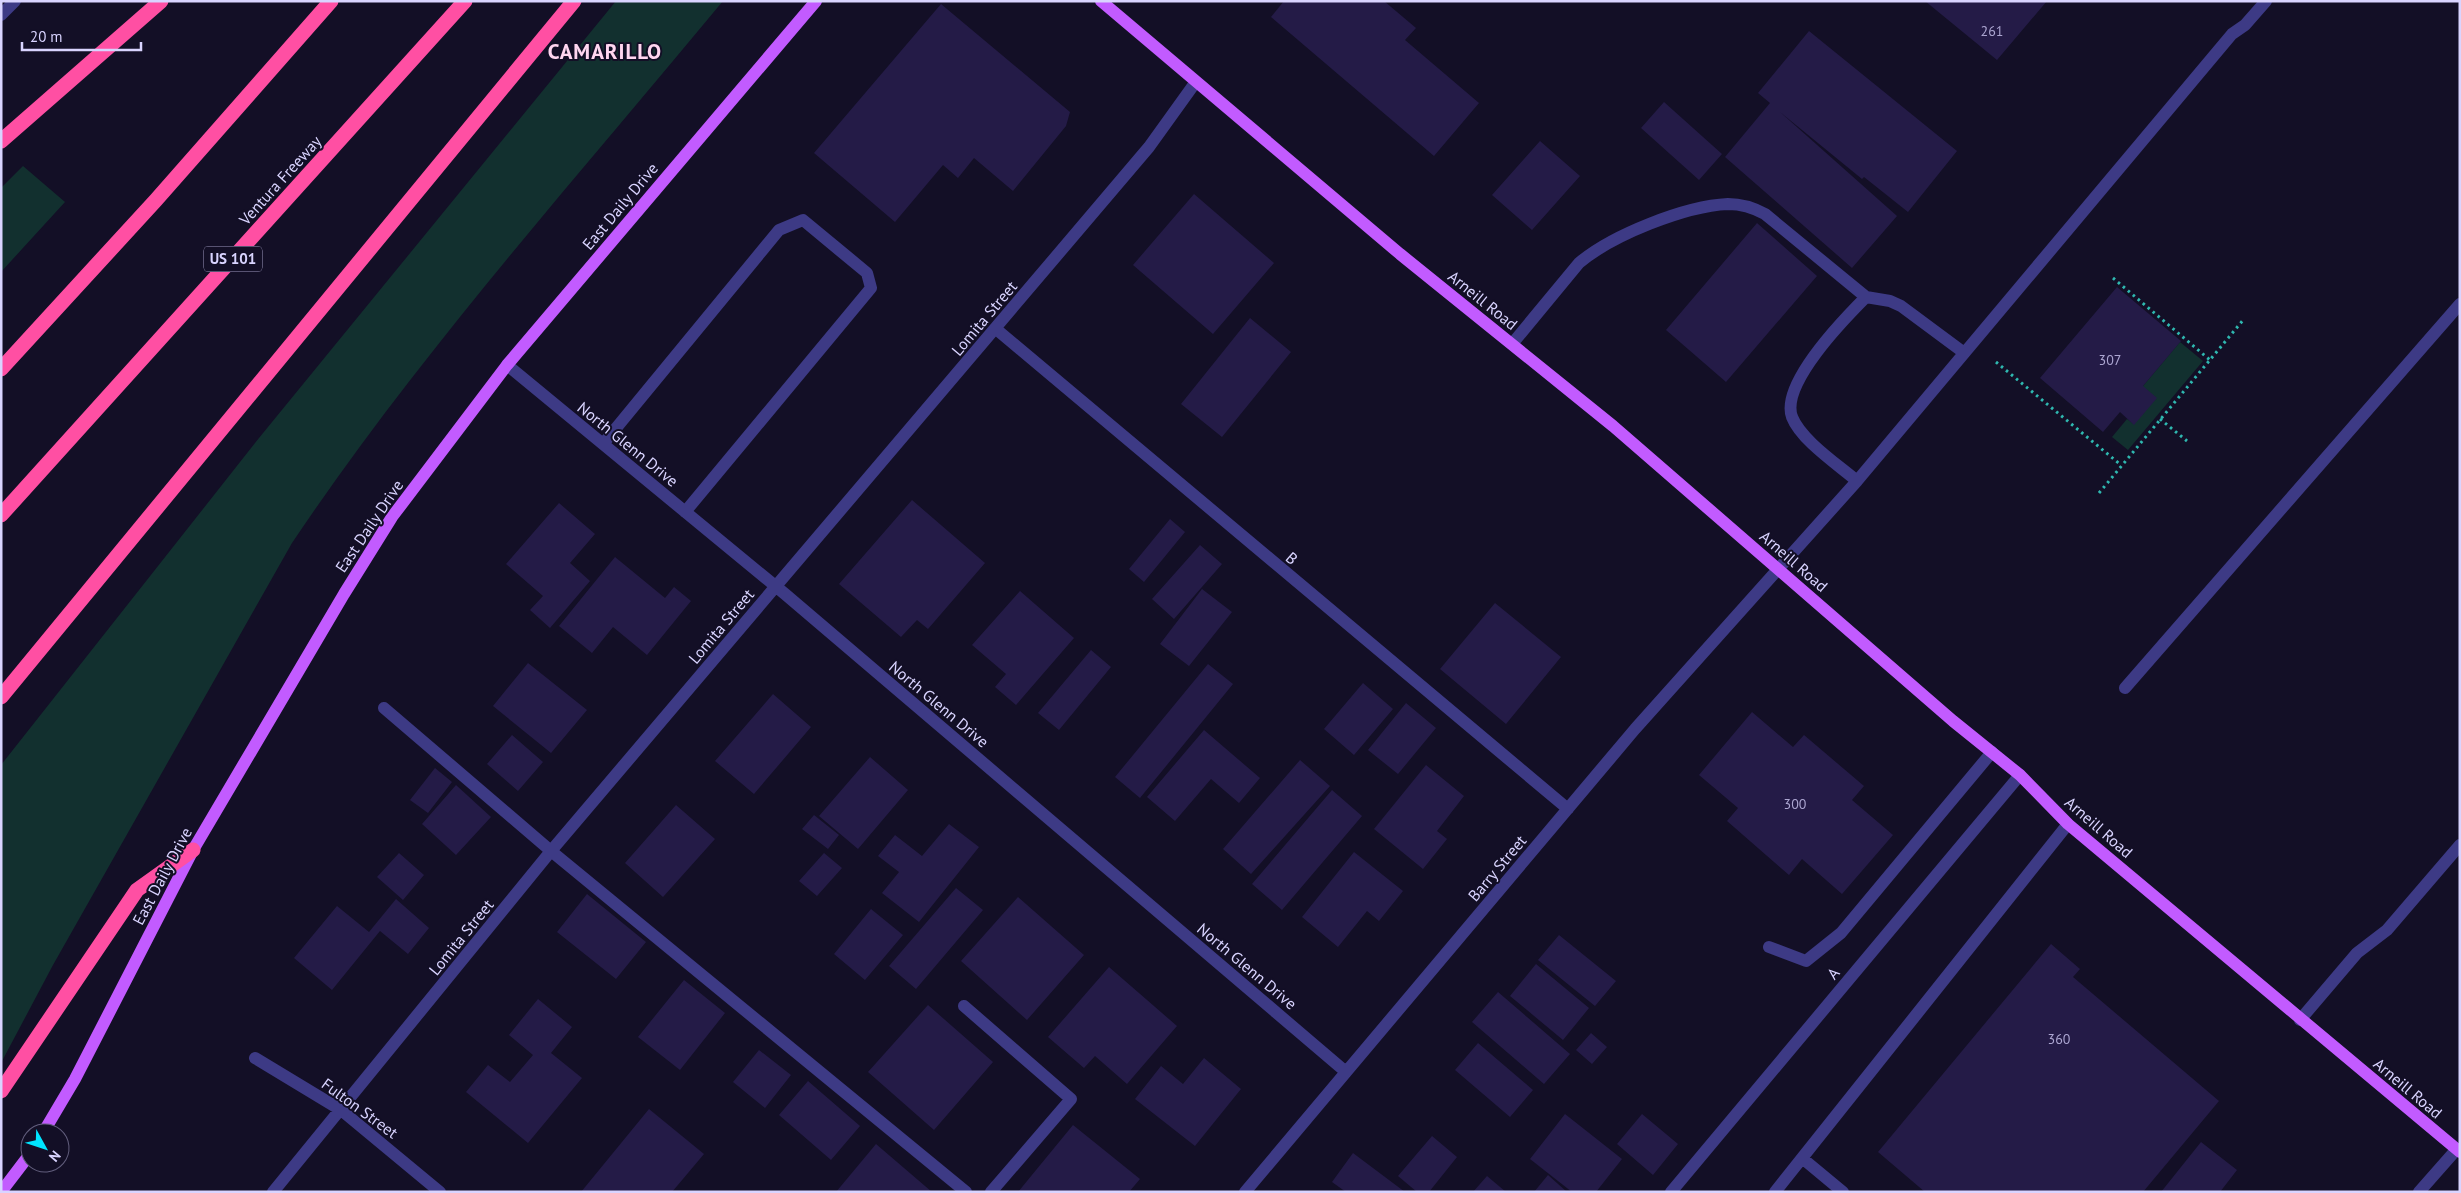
<svg xmlns="http://www.w3.org/2000/svg" width="2461" height="1193" viewBox="0 0 2461 1193" font-family="'PT Sans',sans-serif">
	<style>
		.green { fill: #12302f }
		.building { fill: #241b47 }
		.lines { fill: none; stroke-linecap: round; stroke-linejoin: round }
		.path { stroke: #2fb8b0; stroke-width: 3; stroke-dasharray: 2.5 4; stroke-linecap: butt }
		.minor { stroke: #3d3a85; stroke-width: 12 }
		.major { stroke: #c25bff; stroke-width: 12 }
		.highway { stroke: #ff4fa3; stroke-width: 15 }
		.labels { text-anchor: middle; stroke-width: 4; stroke-linejoin: round; paint-order: stroke }
		.number-label { font-size: 14px; fill: #aca6d1 }
		.shield { fill: #130f26; stroke: #9e99be; stroke-width: 1 }
		.shield-label { font-size: 15px; font-weight: bold; fill: #d9d4ff }
		.street-label { font-size: 16px; fill: #d9d4ff; stroke: #130f26 }
		.district-label { font-size: 21px; font-weight: bold; letter-spacing: 1px; fill: #ffd6f0; stroke: #130f26 }
	</style>
	<rect width="100%" height="100%" fill="#130f26"/>
	<path class="green" d="M616 1H723C576 179 421 351 292 543L53 965 1 1063V765L259 438Z
		M23 166 65 202 1 272V188Z
		M2180 342 2203 361 2128 450 2112 437 2127 419 2134 424 2143 386Z"/>
	<path class="building" d="M1284 1H1384L1416 28 1405 40 1479 103 1434 156 1271 17Z
		M1925 1H2047L1997 60Z
		M941 4 1070 112 1066 126 1013 191 974 158 958 178 943 165 895 222 814 153Z
		M1809 31 1957 151 1908 212 1864 177 1862 179 1780 112 1897 216 1852 268 1725 157 1770 103 1758 93Z
		M1664 102 1722 154 1699 180 1641 128Z
		M1540 141 1580 176 1532 230 1492 195Z
		M1194 194 1274 263 1213 334 1133 265Z
		M1757 223 1817 276 1726 382 1666 330Z
		M2117 287 2181 341 2143 386 2157 398 2134 425 2120 412 2103 432 2040 378Z
		M1250 318 1291 352 1222 437 1181 404Z
		M912 500 985 563 928 629 917 620 901 637 839 584Z
		M559 503 595 534 570 563 590 581 550 628 530 610 543 596 506 564Z
		M1170 519 1185 532 1144 582 1129 569Z
		M1200 545 1222 564 1174 619 1152 599Z
		M615 557 665 598 674 587 691 601 647 655 613 627 592 653 559 626Z
		M1202 589 1232 612 1189 666 1160 644Z
		M1020 591 1074 638 1016 705 995 687 1006 674 972 645Z
		M1495 603 1561 657 1506 724 1440 669Z
		M1091 650 1111 667 1059 730 1038 713Z
		M528 663 587 710 551 753 493 706Z
		M1208 664 1233 684 1140 798 1115 777Z
		M1363 683 1393 709 1354 755 1324 729Z
		M773 694 811 727 754 794 715 761Z
		M1406 703 1436 728 1398 774 1368 750Z
		M1752 712 1793 747 1804 735 1864 786 1852 800 1893 835 1842 894 1802 859 1789 875 1727 821 1738 808 1699 775Z
		M1204 730 1260 778 1239 803 1211 779 1175 821 1147 797Z
		M512 735 543 762 518 791 487 764Z
		M870 757 908 790 858 849 819 816Z
		M1300 760 1330 786 1251 874 1223 849Z
		M1426 765 1464 796 1437 831 1447 839 1423 869 1374 829Z
		M435 768 452 782 428 813 410 800Z
		M456 785 491 817 456 855 422 824Z
		M1332 790 1362 816 1282 910 1252 884Z
		M676 805 715 839 663 897 625 863Z
		M814 815 839 835 828 849 802 829Z
		M949 824 979 847 919 922 882 893 899 872 878 856 895 835 922 856Z
		M1354 852 1403 891 1379 921 1367 911 1338 947 1302 917Z
		M399 853 424 875 403 900 377 877Z
		M824 853 842 868 817 896 799 881Z
		M956 888 983 910 916 989 889 966Z
		M587 894 646 942 616 979 557 932Z
		M1018 897 1084 955 1027 1020 961 961Z
		M396 899 429 928 408 954 380 931 332 990 294 958 337 906 369 932Z
		M871 909 903 935 865 980 834 954Z
		M1559 935 1616 981 1595 1006 1538 960Z
		M2051 944 2080 969 2073 977 2219 1101 2143 1192H1925L1878 1152Z
		M1536 964 1589 1008 1563 1040 1510 996Z
		M1109 967 1177 1026 1127 1084 1095 1056 1084 1068 1048 1037Z
		M684 980 725 1013 680 1070 638 1037Z
		M1498 992 1570 1054 1544 1084 1472 1022Z
		M538 999 572 1027 551 1053 582 1078 528 1143 466 1092 488 1065 510 1082 533 1055 509 1035Z
		M928 1005 993 1062 934 1130 868 1072Z
		M1591 1033 1607 1047 1592 1064 1576 1050Z
		M1478 1043 1533 1090 1510 1117 1455 1070Z
		M759 1050 791 1075 765 1108 733 1082Z
		M1204 1058 1241 1089 1195 1146 1135 1099 1161 1066 1183 1084Z
		M808 1081 860 1126 831 1160 779 1115Z
		M649 1109 704 1154 672 1192H581Z
		M1565 1114 1622 1159 1596 1192H1572L1530 1159Z
		M1642 1114 1678 1144 1653 1175 1617 1144Z
		M1073 1125 1140 1179 1129 1192H1018Z
		M1432 1136 1457 1157 1429 1192H1417L1398 1176Z
		M2201 1142 2237 1170 2220 1192H2161Z
		M876 1144 932 1192H836Z
		M1353 1153 1405 1192H1346L1332 1182Z
		M1548 1175 1567 1192H1534Z
		M1487 1176 1506 1192H1473Z"/>
	<g class="lines">
		<path class="path" d="M2113 278 2210 360
			M1996 362 2121 465
			M2160 419 2187 441
			M2099 493 2244 319"/>
		<path class="minor" d="M1 15 15 1
			M996 329 1568 809
			M1512 344 1579 263C1612 235 1685 206 1728 204 1742 204 1754 208 1765 214L1866 297 1890 301 1901 306 1963 352
			M507 365 785 594 1346 1072
			M603 444 779 230 803 220 867 273 871 288 685 512
			M1857 481C1837 464 1801 440 1792 417 1780 384 1844 319 1866 297
			M2125 688 2460 304
			M384 708 551 851 966 1192
			M1769 947 1806 961 1841 933 1992 752
			M964 1006 1071 1099 991 1192
			M2300 1020 2357 953 2387 930 2460 845
			M255 1058 341 1110 440 1192
			M1802 1158 1843 1192
			M273 1192 551 851 1149 147 1195 83
			M1245 1192 1635 729 1857 481 2232 34 2245 25 2266 1
			M1671 1192 2020 775
			M1775 1192 2068 824
			M2419 1192 2456 1150"/>
		<path class="major" d="M1101 1 1400 254 1613 426 1953 721 2020 775 2068 824 2460 1152
			M43 1133 75 1079 193 850 344 594 392 517 507 365 816 1
			M1 1192 30 1154"/>
		<path class="highway" d="M1 141 161 1
			M1 369 156 200 331 1
			M1 515 465 1
			M1 697 574 1
			M1 1091 137 890 193 850"/>
	</g>
	<g class="labels">
		<g class="number-label">
			<text x="1992" y="36">261</text>
			<text x="2110" y="365">307</text>
			<text x="1795" y="809">300</text>
			<text x="2059" y="1044">360</text>
		</g>
		<rect class="shield" x="204" y="246.5" width="58" height="25" rx="4"/>
		<g class="shield-label">
			<text x="233" y="264">US 101</text>
		</g>
		<g class="street-label">
			<text transform="translate(280 180) rotate(-48)" y="6">Ventura Freeway</text>
			<text transform="translate(620 206) rotate(-50)" y="6">East Daily Drive</text>
			<text transform="translate(1483 300) rotate(39)" y="6">Arneill Road</text>
			<text transform="translate(984 318) rotate(-50)" y="6">Lomita Street</text>
			<text transform="translate(628 444) rotate(39)" y="6">North Glenn Drive</text>
			<text transform="translate(369 526) rotate(-56)" y="6">East Daily Drive</text>
			<text transform="translate(1292 558) rotate(41)" y="6">B</text>
			<text transform="translate(1794 561) rotate(41)" y="6">Arneill Road</text>
			<text transform="translate(721 626) rotate(-50)" y="6">Lomita Street</text>
			<text transform="translate(939 704) rotate(40)" y="6">North Glenn Drive</text>
			<text transform="translate(2099 827) rotate(41)" y="6">Arneill Road</text>
			<text transform="translate(1497 868) rotate(-50)" y="6">Barry Street</text>
			<text transform="translate(162 876) rotate(-62)" y="6">East Daily Drive</text>
			<text transform="translate(461 937) rotate(-51)" y="6">Lomita Street</text>
			<text transform="translate(1247 966) rotate(40)" y="6">North Glenn Drive</text>
			<text transform="translate(1833 973) rotate(-50)" y="6">A</text>
			<text transform="translate(2408 1088) rotate(40)" y="6">Arneill Road</text>
			<text transform="translate(360 1108) rotate(36)" y="6">Fulton Street</text>
		</g>
		<g class="district-label">
			<text x="605" y="59">CAMARILLO</text>
		</g>
	</g>
	<rect width="2461" height="1193" fill="none" stroke="#d9d4ff" stroke-width="5"/>
	<g transform="translate(45 1148) rotate(130)"><circle r="24" fill="#130f26" stroke="#625e7d"/>
	<path d="M0-4L9 19L0 12L-9 19Z" fill="#00e5ff"/>
	<text y="-8" font-size="14" font-weight="bold" text-anchor="middle" fill="#d9d4ff">N</text>
	</g>
	<path d="M22 42v8h119v-8" fill="none" stroke="#d9d4ff" stroke-width="2.5"/>
	<text x="30" y="42" font-size="15" fill="#d9d4ff" stroke="#130f26" stroke-width="4" paint-order="stroke">20 m</text>
</svg>
